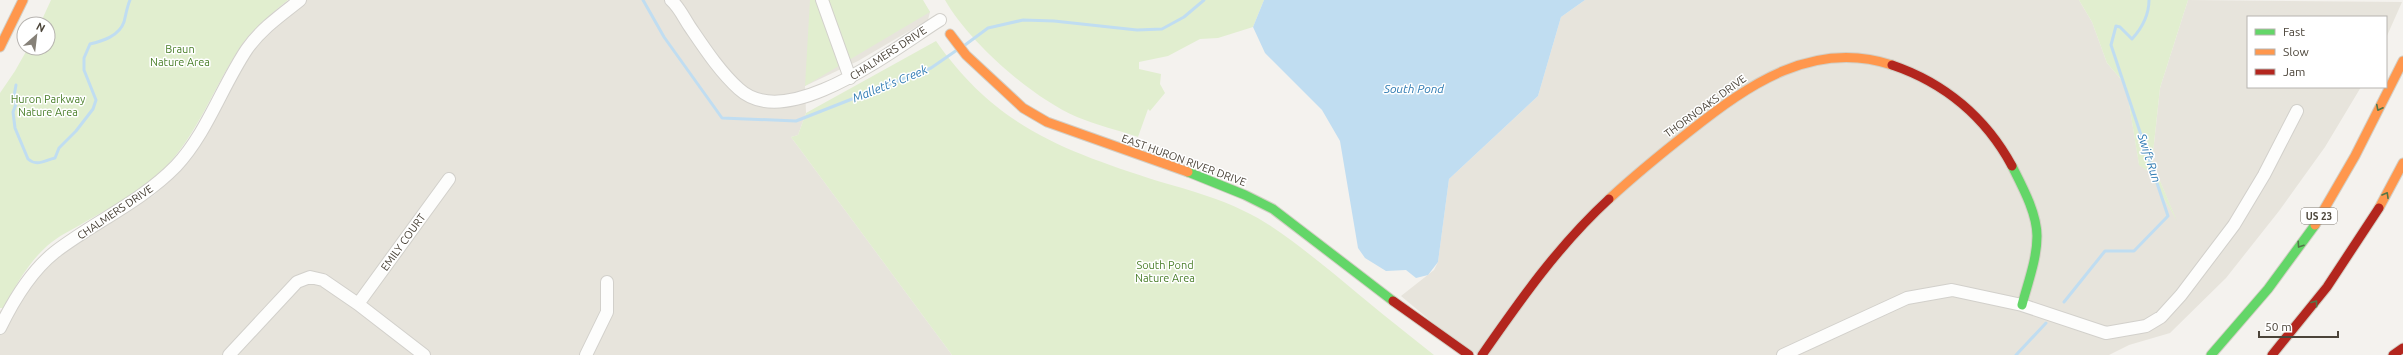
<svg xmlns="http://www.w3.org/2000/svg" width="2403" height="355" viewBox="0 0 2403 355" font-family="Ubuntu,sans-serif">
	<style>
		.residential { fill: #e7e4dc }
		.green { fill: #e1eecf }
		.water { fill: #c0ddf1 }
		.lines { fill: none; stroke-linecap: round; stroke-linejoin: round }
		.stream { stroke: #c0ddf1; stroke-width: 3 }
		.street-casing { stroke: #d2d0cb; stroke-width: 14 }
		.fast-casing { stroke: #d3cfc5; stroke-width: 11 }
		.slow-casing { stroke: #d3cfc5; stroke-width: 11 }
		.jam-casing { stroke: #d3cfc5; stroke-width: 11 }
		.street { stroke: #fdfdfc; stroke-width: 12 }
		.fast { stroke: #63d668; stroke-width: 9 }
		.slow { stroke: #ff974d; stroke-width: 9 }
		.jam { stroke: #b3261e; stroke-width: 9 }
		.oneway { stroke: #537749 }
		.labels { text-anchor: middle; stroke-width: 3; stroke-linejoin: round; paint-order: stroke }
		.shield { fill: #fff; stroke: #817c74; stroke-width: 1 }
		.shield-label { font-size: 10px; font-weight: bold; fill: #4b4439 }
		.park-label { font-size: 11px; fill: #4a7f2a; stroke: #fff }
		.street-label { font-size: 11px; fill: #4b4439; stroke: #fff }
		.water-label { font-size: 12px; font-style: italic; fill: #2e7ab2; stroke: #fff }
	</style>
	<rect width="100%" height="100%" fill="#f4f2ee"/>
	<path class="residential" d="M307 0H922L930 12 928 20 858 61 805 86 806 113 798 135 791 137 952 355H0V311L3 308 15 311 39 274 60 253 154 195 170 181 185 162 241 66 264 37Z
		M1585 0H2079L2092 22 2107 63 2126 85 2139 164 2148 171 2175 217 2152 162 2160 88 2188 0 2402 2 2386 38V17H2248V87H2361L2325 147 2279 211 2226 278 2170 333 2129 345 2109 355H1478L1444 332 1401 296 1434 270 1438 262 1449 179 1538 96 1561 17Z"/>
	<path class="green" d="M51 0H288C270 15 251 30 239 49 213 89 198 133 165 168 146 189 110 208 85 222 72 230 58 236 47 246 27 264 16 286 3 308H0V93L15 71 28 48H48V24H40Z
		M810 0H923L930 12 805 86Z
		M945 0H1264L1253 27 1218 38 1200 39 1168 56 1139 62V69L1161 74 1160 84 1165 93 1150 111 1148 109 1138 137C1118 130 1096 125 1077 117 1032 98 969 42 945 0Z
		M2079 0H2188L2160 88 2152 162 2177 221 2148 171 2139 165 2126 85 2107 63 2092 22Z
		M936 41C997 128 1065 151 1161 182 1189 190 1218 198 1244 211 1276 226 1305 251 1333 273 1366 301 1400 328 1434 355H952L791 137 798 135 806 113Z"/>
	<path class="water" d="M1264 0H1585L1561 17 1538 96 1449 179 1438 262 1428 275 1416 278 1406 270 1386 271 1365 258 1358 248 1340 141 1322 110 1265 53 1253 27Z"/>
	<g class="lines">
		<path class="stream" d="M643 0 664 37 722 118 796 121 931 68 957 50
			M965 45 988 28 1023 20 1054 21 1137 30 1162 29 1184 17 1204 0
			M16 85 14 96 16 104 13 112 15 128 28 159C37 167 45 160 55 158L59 148 76 131 93 109 96 100 84 70V58L90 44C103 41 119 36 124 22 126 14 127 7 130 0
			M2064 302 2105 251H2134L2168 216 2111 45 2116 26 2120 27 2132 39C2142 28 2149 15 2149 0
			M2016 355 2046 323"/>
		<g class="street-casing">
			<path id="street" d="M671 0C679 7 684 18 690 27 705 49 720 72 739 89 788 134 896 47 940 20
				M822 0 850 78
				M358 304 449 179
				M0 328C13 301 31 271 55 252 94 222 141 202 176 166 207 133 222 86 247 49 261 29 281 15 300 0
				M229 355 297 282 310 277 323 280 358 304 424 355
				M586 355 607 312V282
				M1783 355 1907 298 1952 290 2022 305 2106 333 2146 326 2161 317 2181 295 2234 225 2264 175 2297 111"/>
		</g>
		<g class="fast-casing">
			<path id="fast" d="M2012 166C2022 186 2037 213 2037 236 2037 259 2028 282 2022 305
				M1188 172 1245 195 1273 209 1393 301
				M2211 355 2268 289 2315 225"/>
		</g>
		<g class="slow-casing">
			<path id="slow" d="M950 34 966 55 1023 108 1047 122 1188 172
				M0 47 23 0
				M1609 199C1635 175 1662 153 1690 131 1749 84 1814 39 1892 65
				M2379 208 2403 163
				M2315 225 2355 156 2403 61"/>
		</g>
		<g class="jam-casing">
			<path id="jam" d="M1892 65C1945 83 1986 118 2012 166
				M1393 301 1469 355
				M1482 355C1521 299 1558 246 1609 199
				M2272 355 2327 287 2379 208
				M2393 355 2403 348"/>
		</g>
		<use href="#street" class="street"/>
		<use href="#fast" class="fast"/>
		<use href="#slow" class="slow"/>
		<use href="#jam" class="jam"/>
	</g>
	<defs><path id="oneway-chevron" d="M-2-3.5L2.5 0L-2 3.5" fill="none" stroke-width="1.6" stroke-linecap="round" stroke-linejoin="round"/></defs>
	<g class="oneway">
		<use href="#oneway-chevron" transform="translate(2379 108) rotate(117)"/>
		<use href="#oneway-chevron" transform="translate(2386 195) rotate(-60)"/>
		<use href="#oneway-chevron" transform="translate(2300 245) rotate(124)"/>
		<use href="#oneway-chevron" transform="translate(2315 303) rotate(-53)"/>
	</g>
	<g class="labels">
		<rect class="shield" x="2301" y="208" width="36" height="16" rx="3"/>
		<g class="shield-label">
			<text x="2319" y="220">US 23</text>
		</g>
		<g class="park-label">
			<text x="180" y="53">Braun<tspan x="180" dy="13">Nature Area</tspan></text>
			<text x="48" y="103">Huron Parkway<tspan x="48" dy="13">Nature Area</tspan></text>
			<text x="1165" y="269">South Pond<tspan x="1165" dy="13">Nature Area</tspan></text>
		</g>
		<g class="street-label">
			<text transform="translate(888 53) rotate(-33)" y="4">CHALMERS DRIVE</text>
			<text transform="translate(1705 106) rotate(-36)" y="4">THORNOAKS DRIVE</text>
			<text transform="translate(1184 160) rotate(20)" y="4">EAST HURON RIVER DRIVE</text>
			<text transform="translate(115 212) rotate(-34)" y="4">CHALMERS DRIVE</text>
			<text transform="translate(403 242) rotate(-54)" y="4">EMILY COURT</text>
		</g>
		<g class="water-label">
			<text transform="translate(890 84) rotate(-22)" y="4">Mallett's Creek</text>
			<text x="1414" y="93">South Pond</text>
			<text transform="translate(2149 158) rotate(72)" y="4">Swift Run</text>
		</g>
	</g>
	<rect x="2247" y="16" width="140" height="72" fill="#ffffff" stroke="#b7b4b0"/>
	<rect x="2255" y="29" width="20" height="6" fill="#63d668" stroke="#b7b4b0"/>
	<text x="2283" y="36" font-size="12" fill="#4b4439">Fast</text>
	<rect x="2255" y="49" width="20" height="6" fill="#ff974d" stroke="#b7b4b0"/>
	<text x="2283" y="56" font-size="12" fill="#4b4439">Slow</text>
	<rect x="2255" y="69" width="20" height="6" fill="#b3261e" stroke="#b7b4b0"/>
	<text x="2283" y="76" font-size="12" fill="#4b4439">Jam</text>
	<g transform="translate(36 36) rotate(28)"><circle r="19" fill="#ffffff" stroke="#b7b4b0"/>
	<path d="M0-3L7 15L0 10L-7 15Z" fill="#868178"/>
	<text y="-6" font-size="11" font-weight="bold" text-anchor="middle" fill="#4b4439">N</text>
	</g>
	<path d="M2259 331v6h79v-6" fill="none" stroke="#4b4439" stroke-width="2"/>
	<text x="2265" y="331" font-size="12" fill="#4b4439" stroke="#ffffff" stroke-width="3" paint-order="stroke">50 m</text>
</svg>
